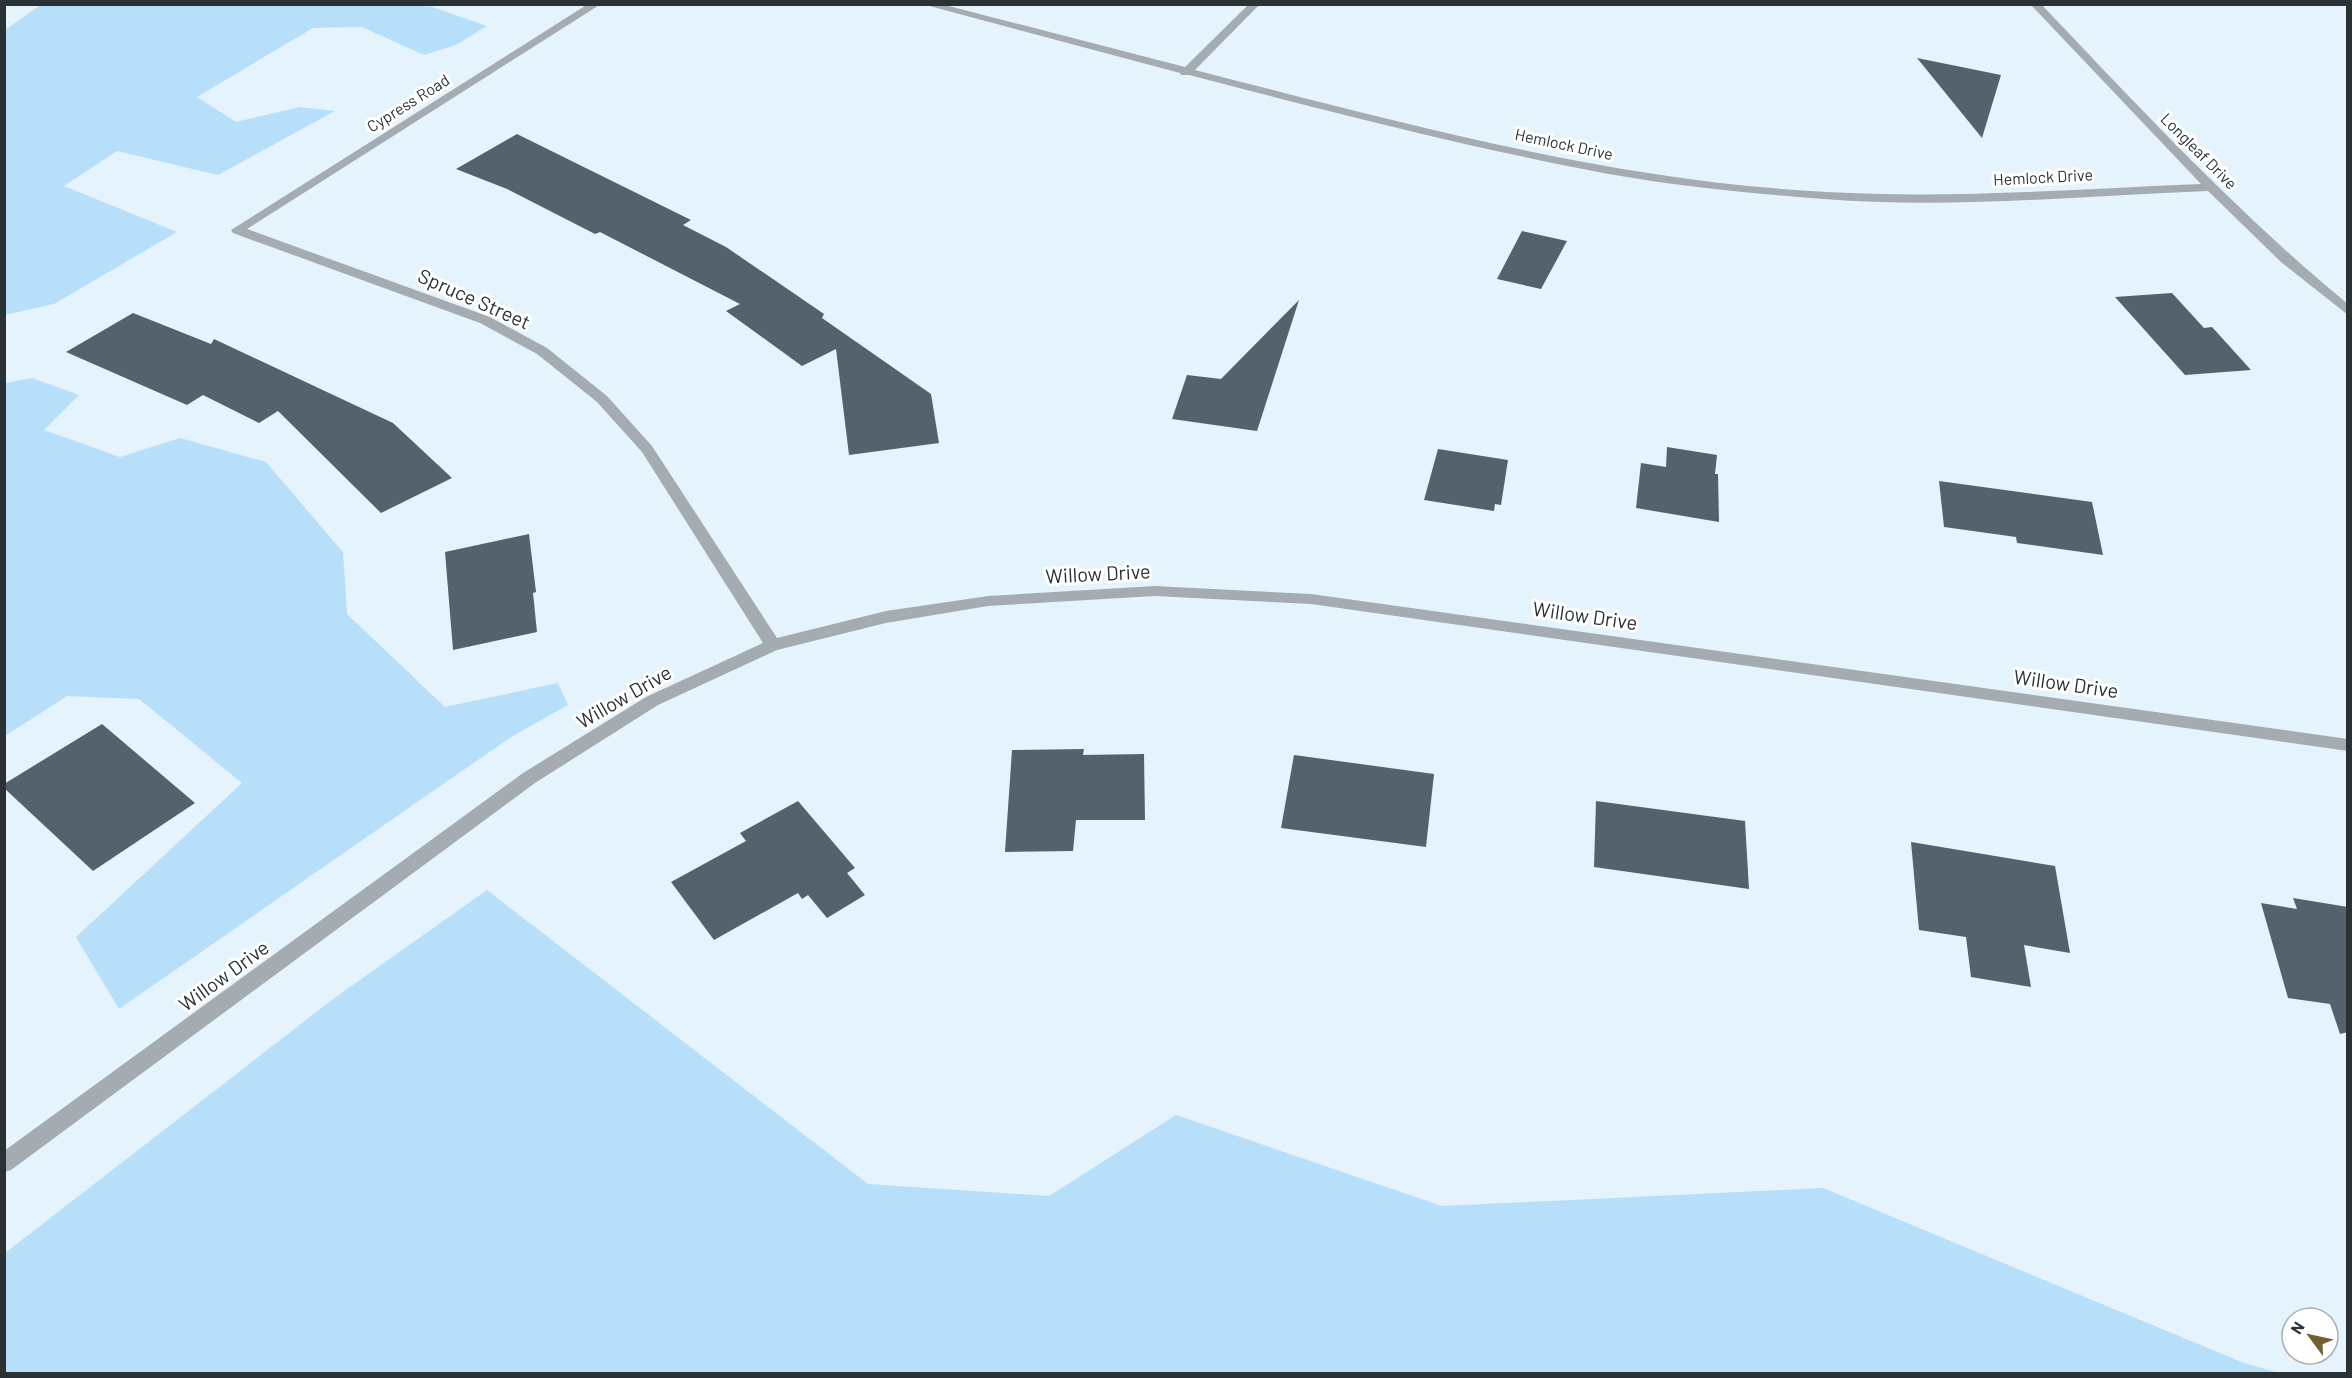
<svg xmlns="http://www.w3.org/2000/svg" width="2352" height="1378" viewBox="0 0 2352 1378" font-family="Barlow,sans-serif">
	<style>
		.green { fill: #b8dff9 }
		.building { fill: #53626c }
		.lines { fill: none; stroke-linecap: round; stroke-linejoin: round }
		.minor { fill: #a5acb1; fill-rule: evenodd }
		.labels { text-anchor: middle; stroke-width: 6; stroke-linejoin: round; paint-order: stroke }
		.far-street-label { font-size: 16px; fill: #2b3236; stroke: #fff }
		.street-label { font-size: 20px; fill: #2b3236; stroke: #fff }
	</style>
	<rect width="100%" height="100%" fill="#e5f3fd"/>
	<path class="green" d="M42 4H424L487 26 456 45 424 55 362 27 313 28 197 97 236 122 300 107 335 111 218 175 117 151 64 186 177 232 54 304 5 315V30Z
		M32 378 79 395 44 430 120 457 180 438 266 462 343 552 347 614 445 707 558 683 568 705 511 737 119 1009 76 937 242 783 139 699 67 696 5 736V383Z
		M487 890 868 1184 1049 1196 1176 1115 1442 1206 1823 1188 2244 1363 2279 1373H5V1253L333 999Z"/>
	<path class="building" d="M1917 58 2001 75 1982 138Z
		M517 134 691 220 683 225 726 247 824 314 822 318 931 394 939 443 849 455 836 349 802 366 726 311 740 304 600 232 595 234 507 189 456 169Z
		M1522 231 1567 241 1541 289 1497 279Z
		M2172 293 2204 328 2212 327 2251 370 2185 375 2115 297Z
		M1299 300 1257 431 1172 419 1187 375 1221 379Z
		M133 313 211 344 214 339 393 423 452 478 381 513 278 411 259 423 203 395 187 405 66 352Z
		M1667 447 1717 455 1715 474H1718L1719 522 1636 508 1641 463 1666 467Z
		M1438 449 1508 460 1501 505 1495 504 1494 511 1424 500Z
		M1939 481 2092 502 2103 555 2017 543 2016 537 1944 527Z
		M529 534 536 592 533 593 537 632 453 650 445 552Z
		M102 724 195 803 93 871 4 788V784Z
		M1084 749 1083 755 1144 754 1145 820H1076L1073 851 1005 852 1012 750Z
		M1294 755 1434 774 1426 847 1281 828Z
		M798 801 855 868 847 873 865 895 827 918 808 895 802 899 798 893 714 940 671 882 746 841 740 833Z
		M1596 801 1745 821 1749 889 1594 867Z
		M1911 842 2055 866 2070 953 2024 945 2031 987 1971 977 1966 937 1919 930Z
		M2293 898 2348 907V1032L2340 1034 2330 1004 2288 998 2261 903 2297 909Z"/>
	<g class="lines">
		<path class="minor" d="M588 4H601L247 229 490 317 547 348 607 396 652 446 777 638 886 611 988 596 1155 586 1311 594 2348 739V751L1311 604 1155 596 988 606 886 623 777 650 658 705 535 783 11 1170 4 1172V1151L523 773 646 697 763 643 642 452 597 402 537 354 480 323 233 233 231 230Z
			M922 4H941L1185 67 1249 4H1260L1195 70C1402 123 1612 181 1827 192 1951 199 2076 189 2201 184L2030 4H2041C2140 108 2237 213 2348 304V315L2281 262 2208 191C2082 196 1949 209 1824 199 1744 193 1662 185 1583 169 1450 143 1320 109 1189 75H1181L1180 73Z"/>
	</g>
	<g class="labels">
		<g class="far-street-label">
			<text transform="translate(408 103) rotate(-32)" y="6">Cypress Road</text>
			<text transform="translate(1564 144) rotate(12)" y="6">Hemlock Drive</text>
			<text transform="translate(2199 151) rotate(45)" y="6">Longleaf Drive</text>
			<text transform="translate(2043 177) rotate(-3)" y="6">Hemlock Drive</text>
		</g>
		<g class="street-label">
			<text transform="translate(474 299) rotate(24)" y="7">Spruce Street</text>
			<text transform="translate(1098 574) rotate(-3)" y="7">Willow Drive</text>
			<text transform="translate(1585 616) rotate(8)" y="7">Willow Drive</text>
			<text transform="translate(2066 684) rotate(8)" y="7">Willow Drive</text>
			<text transform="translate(624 697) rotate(-30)" y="7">Willow Drive</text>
			<text transform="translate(224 976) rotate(-36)" y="7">Willow Drive</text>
		</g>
	</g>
	<rect width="2352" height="1378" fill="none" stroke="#2b3236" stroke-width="12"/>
	<g transform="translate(2310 1336) rotate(303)"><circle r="28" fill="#ffffff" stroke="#aaadaf" stroke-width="1.5"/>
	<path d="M0-4.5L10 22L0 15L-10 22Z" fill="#74602f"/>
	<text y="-9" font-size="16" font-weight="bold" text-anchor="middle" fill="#2b3236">N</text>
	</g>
</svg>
